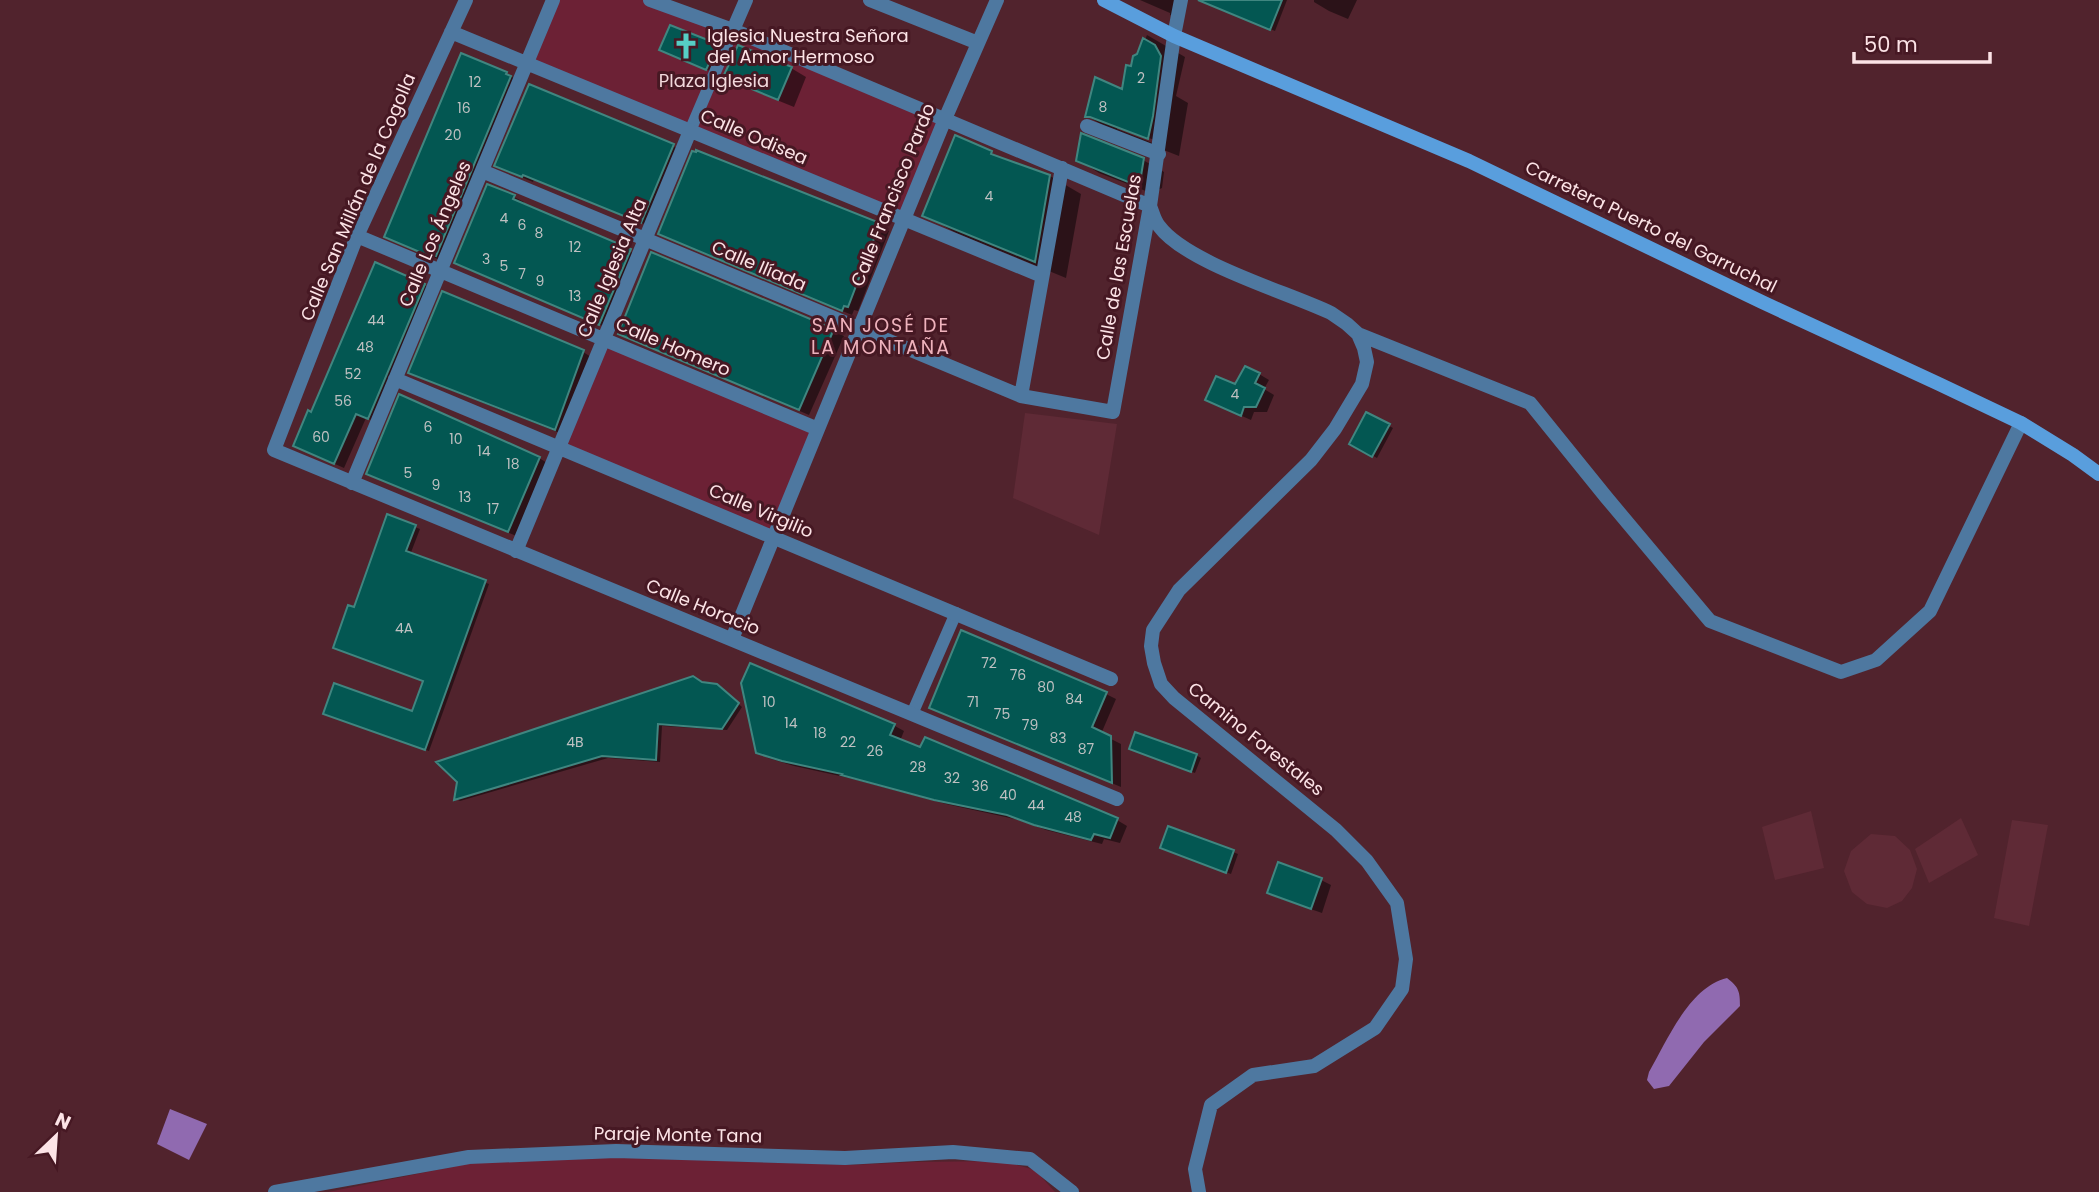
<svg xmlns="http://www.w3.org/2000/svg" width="2099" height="1192" viewBox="0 0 2099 1192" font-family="Poppins,sans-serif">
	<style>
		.built { fill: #5f2a36 }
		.green { fill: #6c2135 }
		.water { fill: #906ab0 }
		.shadow { fill: #0007; fill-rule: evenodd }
		.building { fill: #035752; stroke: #408680; stroke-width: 2 }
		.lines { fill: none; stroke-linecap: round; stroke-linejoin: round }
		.pedestrian { stroke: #4e78a0; stroke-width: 12 }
		.minor { stroke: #4e78a0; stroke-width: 14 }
		.secondary { stroke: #599edd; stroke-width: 14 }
		.labels { text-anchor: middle; stroke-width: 6; stroke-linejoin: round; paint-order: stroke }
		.number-label { font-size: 14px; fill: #bec0c1 }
		.poi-label { font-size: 18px; fill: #fce3e6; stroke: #461823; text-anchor: start }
		.park-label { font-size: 18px; fill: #f2d9dc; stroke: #461823 }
		.street-label { font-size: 18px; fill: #fce3e6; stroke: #461823 }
		.neighbourhood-label { font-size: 19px; letter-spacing: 2px; fill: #eeb2bc; stroke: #461823 }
	</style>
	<rect width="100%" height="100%" fill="#51232d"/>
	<path class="built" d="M1025 413 1117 424 1099 535 1013 498Z
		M1811 811 1824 868 1775 880 1762 827Z
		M1961 818 1978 855 1929 883 1915 849Z
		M2012 820 2048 825 2029 926 1994 918Z
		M1871 834 1895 836 1910 850 1917 869 1912 888 1902 901 1887 908 1867 904 1852 892 1844 871 1851 851Z"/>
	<path class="green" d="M553 0H650L945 119 904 220 526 63Z
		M604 339 818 429 774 537 559 448Z
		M579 1156 850 1165 914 1162 1003 1161 1035 1170 1055 1192H328L466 1164Z"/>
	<path class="water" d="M1727 978C1739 987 1740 992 1740 1006L1704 1042 1669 1086 1654 1089 1647 1080 1649 1072C1667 1041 1689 987 1727 978Z
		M170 1109 207 1124 189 1160 157 1144Z"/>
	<path class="shadow" d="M1140 0H1180L1175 17 1170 15V13Z
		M1199 0H1287L1275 31Z
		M1314 0H1357L1348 19 1329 11 1314 2Z
		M1147 35 1185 57 1176 96 1188 103 1179 156 1123 134H1118L1087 116 1124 92ZM1117 126 1157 141 1155 144 1117 129Z
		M717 45 727 51 717 74 661 50Z
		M791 68 806 77 794 107 740 85 725 76Z
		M506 74 516 79 440 260 397 242Z
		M530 86 684 151 652 227 534 180 533 182 507 171Z
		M697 152 879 225 889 231 858 311 854 310 852 315 670 239Z
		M991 153 1005 161 1050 176 1081 194 1066 278 956 233 925 215Z
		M1078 160H1143L1164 172 1162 188 1151 193 1099 173Z
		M514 197 524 202 523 205 640 256 610 329 456 263Z
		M652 254 844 336 809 415 630 338Z
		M424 285 434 291 379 423 366 418 344 468 295 446 312 414Z
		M583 352 593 358 565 435 420 378 410 373Z
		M1259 374 1269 380 1264 389 1274 395 1267 412H1254L1251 420 1217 405 1236 386Z
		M1367 414 1393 428 1377 458 1351 444Z
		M539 458 549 464 519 537 379 479Z
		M388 517 420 529 410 555 489 584 429 751 330 715 413 713 424 681 355 610Z
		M751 665 895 726 904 731 900 741 1117 820 1127 826 1120 843 1104 839 1102 844 1046 830 1019 820 946 804 849 778 794 766 768 758 758 752Z
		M702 684 721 689 742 707 727 730 662 726 660 762 608 758 460 801 456 799Z
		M1106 694 1116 699 1101 734 1121 744V787L931 707Z
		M1136 751 1196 755 1201 758 1195 773Z
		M1166 850 1233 852 1238 854 1231 874Z
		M1321 880 1331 885 1322 913 1279 898 1269 892Z"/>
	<path class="building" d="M1198 0H1282L1270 30Z
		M670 25 718 44 706 70 659 50Z
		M1143 38 1155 45 1161 56 1153 116 1148 139 1090 117H1085L1095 77 1122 89 1126 65 1131 66 1133 56 1137 54Z
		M738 45 792 67 778 100 723 77Z
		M461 53 507 72 506 74 511 76 436 256 430 254 429 256 384 237Z
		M529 84 674 144 641 223 523 175 522 177 494 166Z
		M1081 133 1144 158 1141 176 1128 182 1076 161Z
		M955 135 992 151 991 154 1050 175 1035 262 922 216Z
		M696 150 880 223 848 307 844 306 842 311 658 234 692 151 696 152Z
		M487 184 515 195 513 199 631 249 599 325 454 263Z
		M651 252 834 329 799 410 618 334Z
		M375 262 425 284 368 419 356 414 334 464 293 446 308 410 311 412Z
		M442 291 584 350 555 430 408 373Z
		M1245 366 1260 373 1255 383 1265 388 1256 407H1244L1241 416 1205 400 1216 376 1235 384Z
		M399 394 540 457 508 532 366 474Z
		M1366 412 1390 424 1372 457 1349 444Z
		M387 514 416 525 406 551 486 580 425 750 323 714 334 683 412 711 423 681 333 648 348 605 354 607Z
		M961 630 1107 692 1092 727 1111 736 1112 783 929 708Z
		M750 663 895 724 890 735 920 747 925 737 1118 818 1110 838 1094 834 1091 840 1034 825 1007 815 934 800 841 775 842 774 782 761 756 753 741 683Z
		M693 676 702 682 717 684 739 703 722 729 658 724 656 760 602 756 454 800 457 782 436 762Z
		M1135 732 1197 754 1191 772 1129 749Z
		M1168 826 1234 850 1226 873 1160 848Z
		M1278 862 1322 878 1311 909 1267 893Z"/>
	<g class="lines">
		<path class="pedestrian" d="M690 131 733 30
			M912 714 956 613"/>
		<path class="minor" d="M466 0 357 236 274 450 1117 799
			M650 0 733 30 1150 206
			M870 0 978 43
			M733 30 746 0
			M451 32 1042 276
			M1087 126 1159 154
			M482 171 1021 396 1113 412 1150 206 1174 36 1181 0
			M1150 206C1153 213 1154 220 1159 226 1186 263 1287 292 1331 313L1347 324 1358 334 1364 348 1367 362 1362 384 1335 429 1311 460 1179 590 1153 630 1151 646 1154 663 1161 684 1174 698 1336 830 1367 861 1397 903 1406 959 1402 989 1375 1028 1314 1066 1253 1075 1211 1105 1195 1169 1199 1192
			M357 236 818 429
			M1358 334 1530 403 1606 497 1710 621 1841 672 1876 660 1930 611 2021 423
			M395 379 1111 679
			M1021 396 1062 168
			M352 483 553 0
			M516 551 690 131
			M732 639 945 119 997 0
			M275 1192 469 1157 616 1151 845 1158 953 1152 1030 1159 1072 1192"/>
		<path class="secondary" d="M1104 0 1174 36 1469 161 1762 302 1939 384 2021 423 2073 455 2099 474"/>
	</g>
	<defs>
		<g id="church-bare" transform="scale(2.1)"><path d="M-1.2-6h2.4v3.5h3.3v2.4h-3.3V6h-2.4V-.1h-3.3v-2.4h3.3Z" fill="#56cec4" stroke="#461823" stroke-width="2.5" paint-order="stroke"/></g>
	</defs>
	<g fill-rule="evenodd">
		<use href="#church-bare" x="686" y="46"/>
	</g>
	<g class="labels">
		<g class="number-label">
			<text x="1141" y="83">2</text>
			<text x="475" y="87">12</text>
			<text x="1103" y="112">8</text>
			<text x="464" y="113">16</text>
			<text x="453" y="140">20</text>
			<text x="989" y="201">4</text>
			<text x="504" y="223">4</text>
			<text x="522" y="230">6</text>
			<text x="539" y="238">8</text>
			<text x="575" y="252">12</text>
			<text x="486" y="264">3</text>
			<text x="504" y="271">5</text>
			<text x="522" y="279">7</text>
			<text x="540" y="286">9</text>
			<text x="575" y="301">13</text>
			<text x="376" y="325">44</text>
			<text x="365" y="352">48</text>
			<text x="353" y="379">52</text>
			<text x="1235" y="399">4</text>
			<text x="343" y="406">56</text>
			<text x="428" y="432">6</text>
			<text x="321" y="442">60</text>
			<text x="456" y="444">10</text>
			<text x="484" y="456">14</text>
			<text x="513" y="469">18</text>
			<text x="408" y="478">5</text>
			<text x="436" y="490">9</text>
			<text x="465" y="502">13</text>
			<text x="493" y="514">17</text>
			<text x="404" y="633">4A</text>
			<text x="989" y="668">72</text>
			<text x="1018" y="680">76</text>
			<text x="1046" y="692">80</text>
			<text x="1074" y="704">84</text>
			<text x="769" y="707">10</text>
			<text x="973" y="707">71</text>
			<text x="1002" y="719">75</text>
			<text x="791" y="728">14</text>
			<text x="1030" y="730">79</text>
			<text x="820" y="738">18</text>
			<text x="1058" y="743">83</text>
			<text x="575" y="747">4B</text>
			<text x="848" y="747">22</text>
			<text x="1086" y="754">87</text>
			<text x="875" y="756">26</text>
			<text x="918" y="772">28</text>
			<text x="952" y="783">32</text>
			<text x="980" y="791">36</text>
			<text x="1008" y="800">40</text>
			<text x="1036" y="810">44</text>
			<text x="1073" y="822">48</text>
		</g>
		<g class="poi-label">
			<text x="707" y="42">Iglesia Nuestra Señora<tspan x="707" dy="21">del Amor Hermoso</tspan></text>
		</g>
		<g class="park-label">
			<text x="714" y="87">Plaza Iglesia</text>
		</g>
		<g class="street-label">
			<text transform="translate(754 137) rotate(23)" y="6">Calle Odisea</text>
			<text transform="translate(893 195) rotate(-68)" y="6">Calle Francisco Pardo</text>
			<text transform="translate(358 197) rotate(-67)" y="6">Calle San Millán de la Cogolla</text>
			<text transform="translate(1651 227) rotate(26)" y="6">Carretera Puerto del Garruchal</text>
			<text transform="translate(435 234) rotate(-67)" y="6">Calle Los Ángeles</text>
			<text transform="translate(759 266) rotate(23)" y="6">Calle Ilíada</text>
			<text transform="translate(1119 267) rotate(-80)" y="6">Calle de las Escuelas</text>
			<text transform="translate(612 268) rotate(-67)" y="6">Calle Iglesia Alta</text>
			<text transform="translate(673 347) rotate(23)" y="6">Calle Homero</text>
			<text transform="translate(761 511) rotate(23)" y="6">Calle Virgilio</text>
			<text transform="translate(703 607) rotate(22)" y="6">Calle Horacio</text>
			<text transform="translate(1256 739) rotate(39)" y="6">Camino Forestales</text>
			<text transform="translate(678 1135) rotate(1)" y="6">Paraje Monte Tana</text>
		</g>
		<g class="neighbourhood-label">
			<text x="881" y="332">SAN JOSÉ DE<tspan x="881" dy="22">LA MONTAÑA</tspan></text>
		</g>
	</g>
	<g transform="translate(56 1136) rotate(25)" stroke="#461823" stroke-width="5" paint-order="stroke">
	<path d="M0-5L12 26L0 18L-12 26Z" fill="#fce3e6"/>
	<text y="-10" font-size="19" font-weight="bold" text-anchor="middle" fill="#fce3e6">N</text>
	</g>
	<path d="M1854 52v10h136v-10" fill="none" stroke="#fce3e6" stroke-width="3.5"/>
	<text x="1864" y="52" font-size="21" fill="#fce3e6" stroke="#461823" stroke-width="5" paint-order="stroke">50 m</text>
</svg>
